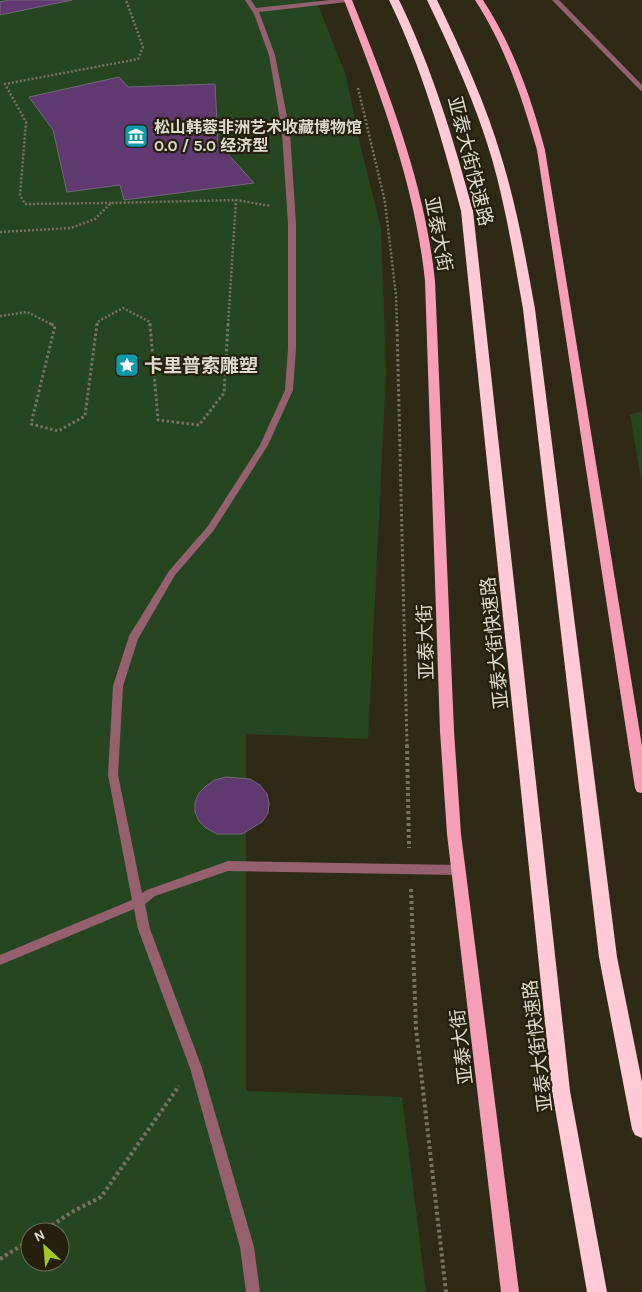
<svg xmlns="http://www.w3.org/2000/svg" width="642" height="1292" viewBox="0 0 642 1292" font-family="Karla,'Noto Sans SC',sans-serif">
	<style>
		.green { fill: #264622; fill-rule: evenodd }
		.building { fill: #5f3970; stroke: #74667a }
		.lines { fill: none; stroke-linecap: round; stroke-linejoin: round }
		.path-far2 { stroke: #777362; stroke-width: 2.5; stroke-dasharray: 2 2; stroke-linecap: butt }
		.path-far1 { stroke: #777362; stroke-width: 3; stroke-dasharray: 2.5 2.5; stroke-linecap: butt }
		.path { stroke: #777362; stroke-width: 4; stroke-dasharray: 3 3; stroke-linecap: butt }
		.lane { fill: #96616f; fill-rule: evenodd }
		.primary { fill: #f69fb7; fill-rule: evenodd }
		.highway { fill: #ffc9d6; fill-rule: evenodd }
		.labels { text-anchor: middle; stroke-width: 4.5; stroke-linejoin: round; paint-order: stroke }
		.far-poi-label { font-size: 16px; font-weight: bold; fill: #dcd9cd; stroke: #25200d; text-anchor: start }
		.street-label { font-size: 19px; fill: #dcd9cd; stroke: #25200d }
		.poi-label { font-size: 19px; font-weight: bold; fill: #dcd9cd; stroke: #25200d; text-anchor: start }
	</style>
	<rect width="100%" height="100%" fill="#2f2a16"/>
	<path class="green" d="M0 0H316L346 76 361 149 381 228 386 374 368 739 246 734V1091L402 1097 426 1292H0ZM30 1232H60V1262H30Z
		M642 411V485L630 415Z"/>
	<path class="building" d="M9 0H72L0 15V2Z
		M119 77 128 87 215 84 218 143 254 183 124 200 120 185 67 192 53 130 29 97Z
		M226 777 250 779 260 785 267 794 269 803 268 813 262 822 242 834H217L206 828 199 821 195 812V802L199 793 206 786 215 780Z"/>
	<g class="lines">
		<path class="path-far2" d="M358 88 385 202 396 296 397 325
			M111 203 25 204 20 195 26 122 5 84 138 59 143 47 126 0
			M0 232 71 228 95 219 111 203 236 200 271 206
			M0 316 27 312 53 325
			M97 325V322L123 308 150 322V325
			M228 325 236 200"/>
		<path class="path-far1" d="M51 324 55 326 31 424 58 431 85 416 97 324
			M150 324 158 420 199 425 224 393 228 324
			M397 324 407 746"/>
		<path class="path" d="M407 745 409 848
			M411 889 416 1028 446 1292
			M42 1232 72 1212 101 1197 179 1086
			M0 1259 30 1240"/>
		<path class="lane" d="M245 0H251L256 8 330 0H350L347 2 259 12 275 55 290 132 296 224V349L293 390 268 445 214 530 175 575 138 639 123 686 118 775 142 893 147 890 228 861 458 865 462 867 464 870 462 873 458 875 228 871 155 896 145 904 150 929 202 1068 254 1247 260 1292H246L240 1247 190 1068 138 929 134 909 0 965V955L132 900 108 775 113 686 129 636 169 571 208 526 260 445 285 390 288 349V224L282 132 269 55 254 14Z
			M552 0H559L642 85V91L640 90Z"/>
		<path class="primary" d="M344 0H352C388 90 425 184 435 281L454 731 461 834 519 1292H501L447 834 440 731 425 281C415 184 379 90 344 0Z
			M475 0H483C513 46 531 97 545 150L642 746V793L637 792 635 788 537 150C522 97 505 46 475 0Z"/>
		<path class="highway" d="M389 0H399C432 68 453 138 473 211L570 1091 607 1292H587L552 1091 461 211C442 138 422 68 389 0Z
			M427 0H437C462 52 486 104 502 159 517 208 526 259 535 309L617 957 642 1082V1138L635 1135 632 1129 599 957 523 309C514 259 506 208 492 159 476 104 452 52 427 0Z"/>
	</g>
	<defs>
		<g id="museum-square" transform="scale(1.25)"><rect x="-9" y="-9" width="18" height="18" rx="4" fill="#0f9aa8" stroke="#25200d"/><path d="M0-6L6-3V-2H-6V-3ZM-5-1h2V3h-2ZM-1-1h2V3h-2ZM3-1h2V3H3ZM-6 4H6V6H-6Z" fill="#fff"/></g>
		<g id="sight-square" transform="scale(1.25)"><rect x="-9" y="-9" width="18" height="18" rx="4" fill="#0f9aa8" stroke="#25200d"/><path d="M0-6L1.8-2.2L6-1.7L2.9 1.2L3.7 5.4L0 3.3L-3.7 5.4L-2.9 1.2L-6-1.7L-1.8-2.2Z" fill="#fff"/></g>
	</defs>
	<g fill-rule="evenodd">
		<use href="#museum-square" x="136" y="136"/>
		<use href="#sight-square" x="127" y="365"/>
	</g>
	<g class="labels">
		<g class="far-poi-label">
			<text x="154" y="133">松山韩蓉非洲艺术收藏博物馆<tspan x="154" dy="18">0.0 / 5.0 经济型</tspan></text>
		</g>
		<g class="street-label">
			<text transform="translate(471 161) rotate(76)" y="7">亚泰大街快速路</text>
			<text transform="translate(439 234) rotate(79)" y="7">亚泰大街</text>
			<text transform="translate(425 642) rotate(-92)" y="7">亚泰大街</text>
			<text transform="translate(494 643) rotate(-96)" y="7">亚泰大街快速路</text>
			<text transform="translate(537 1046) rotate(-97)" y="7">亚泰大街快速路</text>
			<text transform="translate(461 1047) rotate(-97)" y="7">亚泰大街</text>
		</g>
		<g class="poi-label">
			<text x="144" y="372">卡里普索雕塑</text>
		</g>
	</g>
	<g transform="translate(45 1247) rotate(334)"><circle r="24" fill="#25200d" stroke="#6e6a5a"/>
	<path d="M0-4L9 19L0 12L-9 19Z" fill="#a3c927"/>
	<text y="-8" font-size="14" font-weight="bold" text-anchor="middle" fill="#dcd9cd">N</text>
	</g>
</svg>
